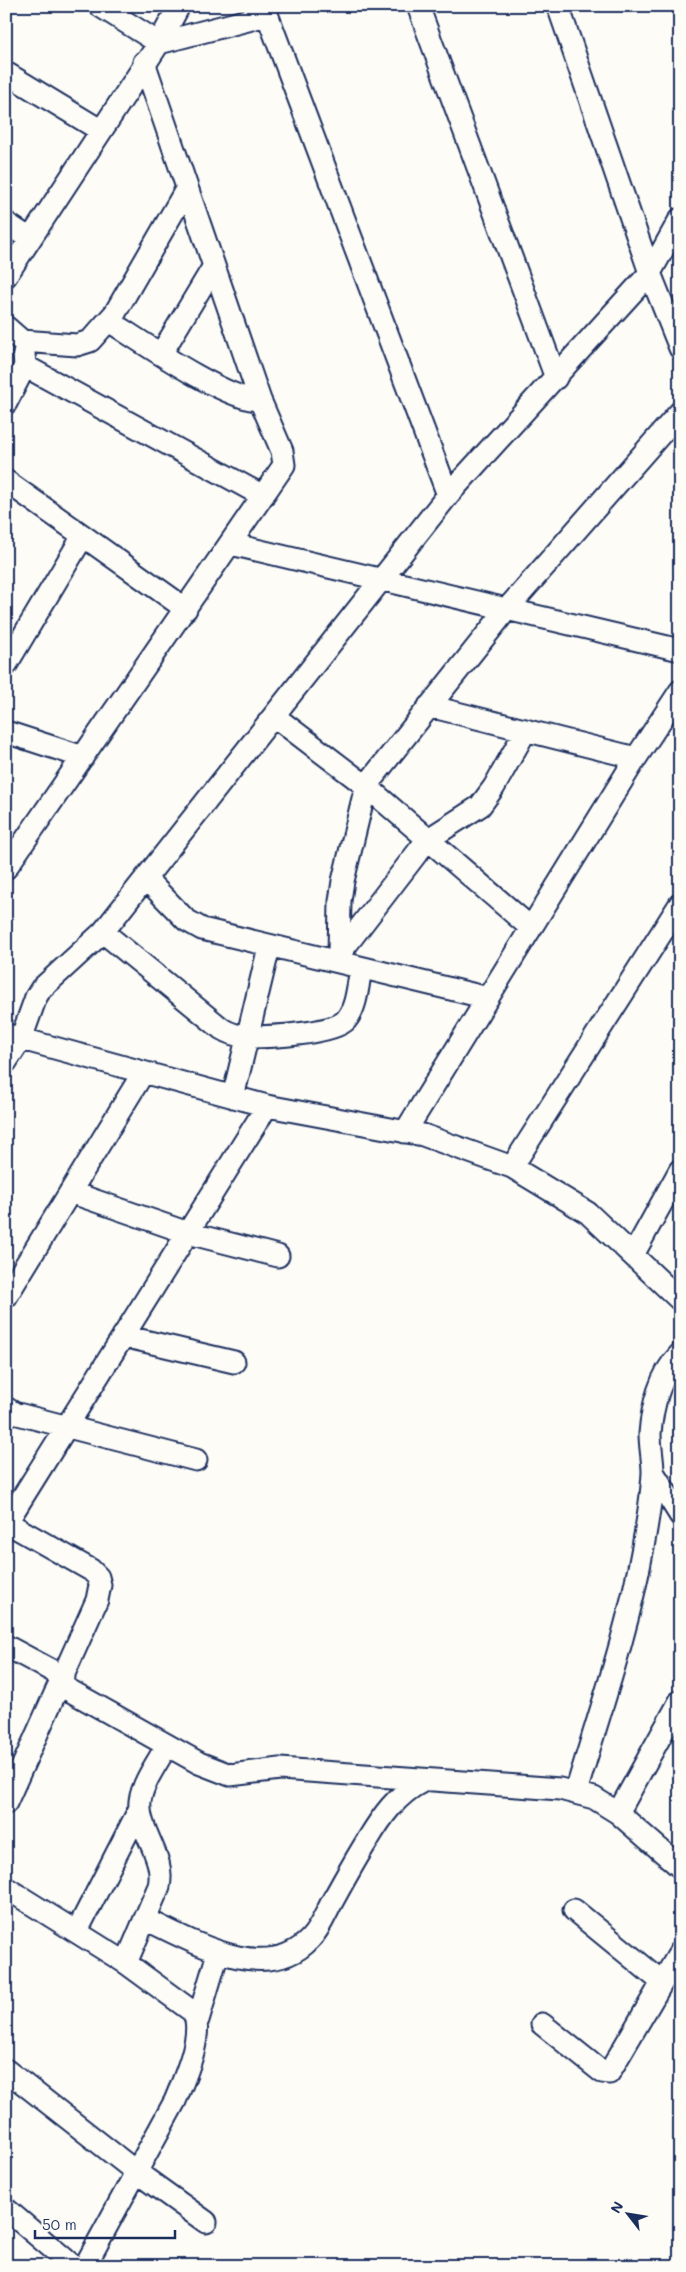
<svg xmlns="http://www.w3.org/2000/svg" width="686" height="2272" viewBox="0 0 686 2272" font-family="Mali,sans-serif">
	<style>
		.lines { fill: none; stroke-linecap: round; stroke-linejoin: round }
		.minor-casing { stroke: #1b2f5e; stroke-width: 25 }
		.minor { stroke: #fdfcf7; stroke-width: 21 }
	</style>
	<rect width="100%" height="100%" fill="#fdfcf7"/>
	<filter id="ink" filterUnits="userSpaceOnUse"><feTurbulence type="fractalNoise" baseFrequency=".02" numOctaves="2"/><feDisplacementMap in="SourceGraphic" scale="10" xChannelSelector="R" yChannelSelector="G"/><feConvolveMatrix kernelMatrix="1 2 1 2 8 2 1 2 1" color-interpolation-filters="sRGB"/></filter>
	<g filter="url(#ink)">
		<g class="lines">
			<g class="minor-casing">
				<path id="minor" d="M100 6 159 43 267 15
					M264 6 448 495
					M418 6 556 378
					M6 73 100 130
					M680 219 650 273 680 348
					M6 223 30 239
					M6 276 159 43 179 6
					M109 321C139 340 228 402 260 400
					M6 327 22 341 77 345 90 341 115 313 187 188
					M161 354 214 266
					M25 366 263 496
					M6 403 25 366 24 353
					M6 481 186 609
					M231 544 680 650
					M6 665 83 536
					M429 706 636 758
					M274 716 366 786 531 928
					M6 732 83 757
					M6 868 284 465 282 451 260 400 144 62
					M146 879 186 920 202 929 488 998
					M103 932 222 1029C230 1034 238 1036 248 1037 268 1037 333 1034 346 1020 357 1007 358 984 361 968
					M339 954 340 901 343 881 366 786 507 609 680 412
					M337 957 427 840 480 806 494 787 526 730
					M7 1035 267 1106 423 1135 512 1167 588 1213 680 1300
					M6 1062 21 1039 36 997 41 989 103 932 448 495 650 273 558 6
					M233 1097 269 947
					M405 1132 636 758 680 691
					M512 1167 680 904
					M70 1192 188 1233 278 1256
					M633 1255 680 1170
					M6 1297 143 1073
					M123 1336 234 1362
					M6 1408 14 1413 196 1460
					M653 1472 680 1515
					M6 1522 91 1570 98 1577 100 1585 97 1600 6 1803
					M7 1522 267 1106
					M6 1646 64 1677
					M60 1685 199 1763 230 1775 280 1769 560 1789 594 1798 618 1813
					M680 1701 618 1813 680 1867
					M576 1792C600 1711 628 1631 643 1547 647 1523 652 1497 653 1472 653 1460 650 1447 650 1434 652 1407 660 1374 680 1354
					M6 1888 126 1963 193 2012C205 2033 184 2079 175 2101L85 2266
					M574 1910 662 1982
					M145 1919C190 1940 266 1986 310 1939 320 1929 326 1913 333 1900 344 1880 355 1860 367 1841 382 1816 397 1794 423 1781
					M77 1931 140 1808
					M126 1963 159 1886C166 1856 137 1831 140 1801 143 1781 158 1762 167 1745
					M198 2020 218 1953
					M542 2024 602 2072 609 2073 680 1952
					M6 2070 135 2171 206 2222
					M6 2209 73 2266"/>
			</g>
			<use href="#minor" class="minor"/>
		</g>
	</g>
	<rect width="686" height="2272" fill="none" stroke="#fdfcf7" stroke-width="25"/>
	<rect x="12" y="12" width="661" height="2247" fill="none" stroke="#1b2f5e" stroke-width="2" filter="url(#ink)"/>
	<g transform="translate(628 2214) rotate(301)" stroke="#fdfcf7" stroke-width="4" paint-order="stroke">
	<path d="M0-4L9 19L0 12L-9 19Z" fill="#1b2f5e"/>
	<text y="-8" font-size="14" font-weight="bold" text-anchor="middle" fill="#1b2f5e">N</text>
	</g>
	<path d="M35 2230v8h140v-8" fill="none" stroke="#1b2f5e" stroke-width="2.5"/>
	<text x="42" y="2230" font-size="15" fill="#1b2f5e" stroke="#fdfcf7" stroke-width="4" paint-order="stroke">50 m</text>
</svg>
